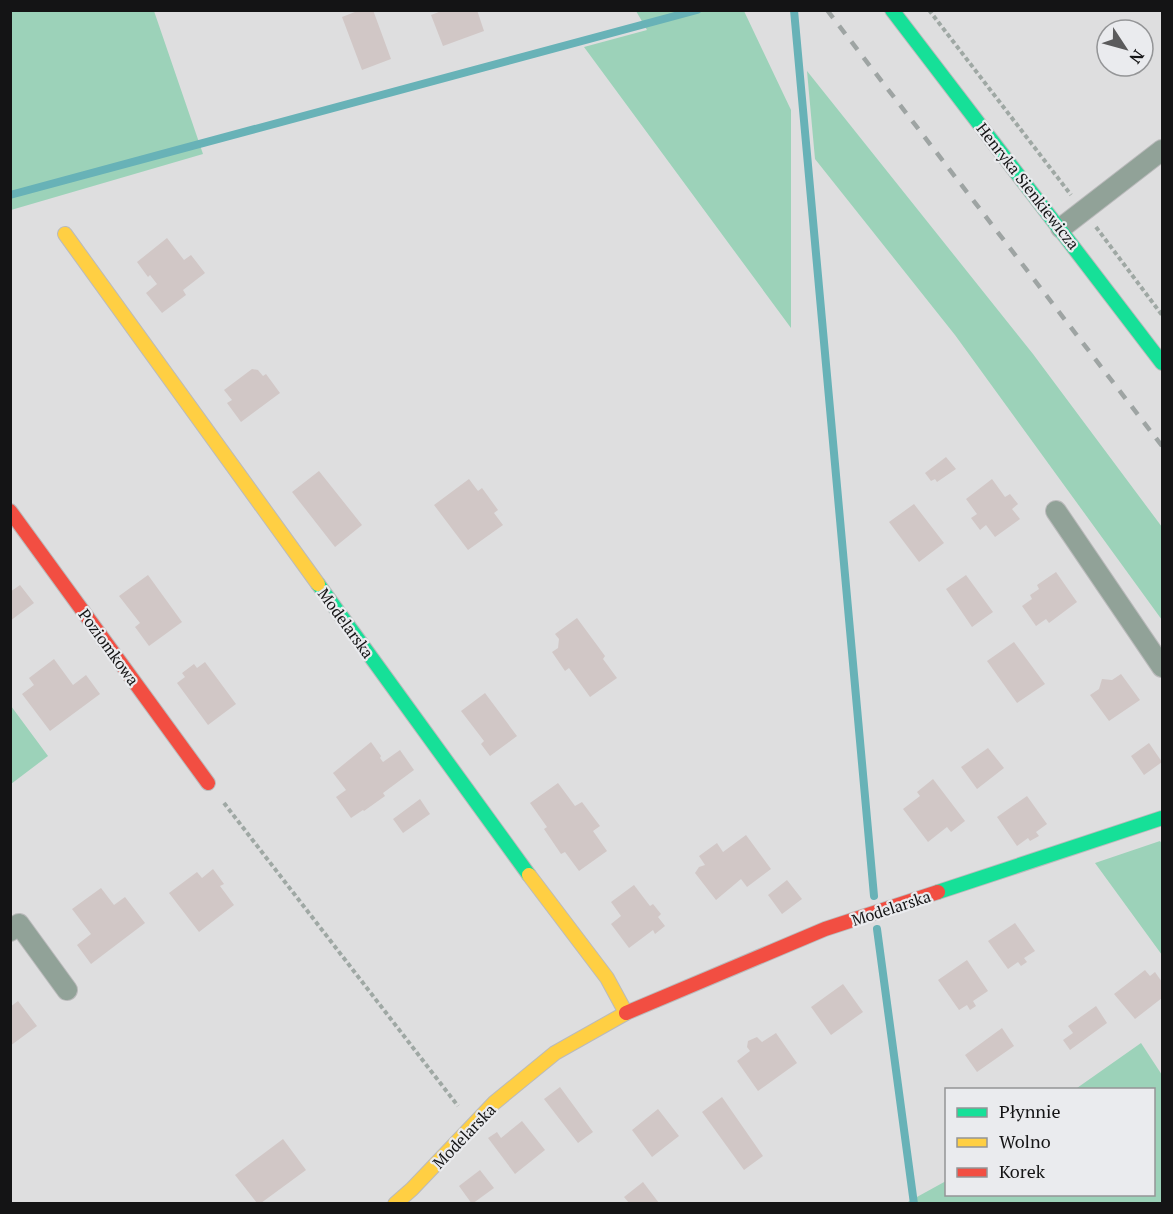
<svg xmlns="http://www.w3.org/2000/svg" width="1173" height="1214" viewBox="0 0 1173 1214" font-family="'PT Serif',serif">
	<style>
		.green { fill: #9cd2b9 }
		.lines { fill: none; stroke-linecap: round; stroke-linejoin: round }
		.stream { stroke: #68b2b7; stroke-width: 8 }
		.building { fill: #d1c7c6 }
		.street-casing { stroke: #bababb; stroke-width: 22 }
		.fast-casing { stroke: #bababb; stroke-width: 16 }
		.slow-casing { stroke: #bababb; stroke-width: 16 }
		.jam-casing { stroke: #bababb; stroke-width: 16 }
		.path { stroke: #9fa8a4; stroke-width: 4; stroke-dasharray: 4.5 3; stroke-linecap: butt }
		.street { stroke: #91a298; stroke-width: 20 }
		.fast { stroke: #16e098; stroke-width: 14 }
		.slow { stroke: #ffcf43; stroke-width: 14 }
		.jam { stroke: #f24e42; stroke-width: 14 }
		.rail { stroke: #9ea4a3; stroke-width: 4.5; stroke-dasharray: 10 10; stroke-linecap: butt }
		.labels { text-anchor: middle; stroke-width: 4.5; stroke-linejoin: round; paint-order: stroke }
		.street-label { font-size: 16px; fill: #141415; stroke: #eaebee }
	</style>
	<rect width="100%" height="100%" fill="#dededf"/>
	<path class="green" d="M11 10 154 11 203 154 11 210Z
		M636 11H744L791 110V328L584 47 647 30Z
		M807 71 1033 354 1162 527V620L955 335 815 159Z
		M11 706 48 756 11 784Z
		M1160 841 1162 844V955L1095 863Z
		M1141 1043 1162 1075V1203H906L946 1181V1194H1154V1090H1078L1077 1088Z"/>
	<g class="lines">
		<path class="stream" d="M794 10 874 896
			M10 195 697 10
			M877 929 914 1204"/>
	</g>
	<path class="building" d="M360 10H373L391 59 362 70 342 17Z
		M444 10H477L484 31 443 46 431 15Z
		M167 238 184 260 191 255 205 273 183 290 186 295 162 313 146 293 157 284 150 275 148 277 137 262Z
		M252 369 258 370 263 376 266 374 280 393 241 422 227 403 232 400 224 390Z
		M946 457 956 469 937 482 935 479 931 481 925 473Z
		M319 471 362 525 335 547 292 492Z
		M469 479 478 491 482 488 498 510 494 513 503 525 468 550 434 505Z
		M992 479 1005 497 1010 494 1018 504 1012 509 1020 519 995 537 986 525 980 530 971 518 977 514 966 499Z
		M914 504 944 543 919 562 889 522Z
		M1056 572 1077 602 1049 623 1046 619 1036 626 1022 606 1032 599 1030 595 1039 589 1037 585Z
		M148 575 182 622 149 646 135 627 140 623 119 596Z
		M966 575 993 612 972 627 946 589Z
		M20 585 34 603 10 621V592Z
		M577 618 605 656 603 659 617 678 590 697 569 668 565 671 552 652 558 648 559 639 555 634Z
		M1014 642 1045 684 1017 703 987 661Z
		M54 659 73 685 86 675 100 694 50 731 22 694 34 685 29 678Z
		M205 662 236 704 208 725 177 683 185 677 182 673 194 664 197 668Z
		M1121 674 1140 700 1109 721 1090 695 1099 689 1102 679 1112 680Z
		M485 693 517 736 490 756 481 744 484 741 461 711Z
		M371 742 381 756 380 758 383 762 400 750 414 770 383 793 385 796 364 811 363 810 351 818 336 797 346 790 333 773Z
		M1149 743 1162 762 1144 775 1131 756Z
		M988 748 1004 768 977 789 961 767Z
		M933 779 965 821 951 832 947 827 928 842 903 809 920 796 917 792Z
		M558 783 575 806 582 802 600 826 593 831 607 851 579 871 565 852 561 854 544 829 547 827 530 803Z
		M1027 796 1047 824 1036 832 1039 836 1030 841 1028 838 1017 846 997 817Z
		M420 799 430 814 403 833 393 819Z
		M746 835 771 869 747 887 741 879 716 900 695 873 699 867 705 865 699 856 717 843 723 852Z
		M213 869 224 884 220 886 234 905 199 932 169 893 197 872 202 878Z
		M787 880 802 899 782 914 768 895Z
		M634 885 650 906 653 904 661 914 658 917 665 926 655 934 653 930 629 948 611 924 621 916 611 902Z
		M101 888 114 905 125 897 145 923 91 964 77 945 91 934 72 909Z
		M1015 923 1035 951 1024 958 1027 962 1021 966 1018 962 1008 969 988 941Z
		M967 960 988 991 973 1001 976 1006 970 1010 967 1005 959 1010 938 980Z
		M1145 970 1150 976 1155 972 1162 982V998L1135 1019 1114 994Z
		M843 984 863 1012 831 1035 811 1007Z
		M18 1001 37 1026 10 1046V1007Z
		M1096 1006 1107 1023 1070 1050 1063 1040 1073 1033 1068 1026Z
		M1002 1028 1014 1046 977 1072 965 1055Z
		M776 1033 797 1063 758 1091 737 1061 750 1051 747 1047 748 1041 757 1037 762 1042Z
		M560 1087 593 1132 578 1143 544 1099Z
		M722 1097 763 1156 744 1170 702 1112Z
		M658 1109 679 1136 652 1157 632 1130Z
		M522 1121 545 1150 515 1174 488 1138 497 1132 501 1138Z
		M283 1139 306 1170 261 1203H257L235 1175Z
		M480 1170 494 1188 472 1204 459 1186Z
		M643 1182 659 1203H629L624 1197Z"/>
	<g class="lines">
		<g class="street-casing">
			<path id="street" d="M1061 228 1162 150
				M1056 511 1162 667
				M10 931 19 924 67 990"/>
		</g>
		<g class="fast-casing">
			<path id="fast" d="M892 10 1162 363
				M318 584 529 875
				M938 892 1162 818"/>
		</g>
		<g class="slow-casing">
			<path id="slow" d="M65 234 318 584
				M529 875 607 978 626 1013
				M395 1204 412 1189 494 1103 555 1053 626 1013"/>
		</g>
		<g class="jam-casing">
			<path id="jam" d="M10 511 208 783
				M626 1013 825 929 938 892"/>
		</g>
		<path class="path" d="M929 10 1071 195
			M1096 227 1162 315
			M224 803 458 1106"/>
		<use href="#street" class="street"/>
		<use href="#fast" class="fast"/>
		<use href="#slow" class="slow"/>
		<use href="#jam" class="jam"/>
		<path class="rail" d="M827 10 1162 446"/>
	</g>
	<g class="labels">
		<g class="street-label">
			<text transform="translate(1028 186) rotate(52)" y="6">Henryka Sienkiewicza</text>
			<text transform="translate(346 623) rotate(54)" y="6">Modelarska</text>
			<text transform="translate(109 647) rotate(54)" y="6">Poziomkowa</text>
			<text transform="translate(891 908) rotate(-18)" y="6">Modelarska</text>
			<text transform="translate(464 1136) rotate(-46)" y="6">Modelarska</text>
		</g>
	</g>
	<rect width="1173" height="1214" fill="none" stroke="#141415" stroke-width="24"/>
	<rect x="945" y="1088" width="210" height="108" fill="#eaebee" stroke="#949597" stroke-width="1.5"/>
	<rect x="957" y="1108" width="30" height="9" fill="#16e098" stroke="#949597" stroke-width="1.5"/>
	<text x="999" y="1118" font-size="18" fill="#141415">Płynnie</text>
	<rect x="957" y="1138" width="30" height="9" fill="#ffcf43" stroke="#949597" stroke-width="1.5"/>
	<text x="999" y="1148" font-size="18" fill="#141415">Wolno</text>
	<rect x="957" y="1168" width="30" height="9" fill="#f24e42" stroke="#949597" stroke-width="1.5"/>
	<text x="999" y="1178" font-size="18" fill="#141415">Korek</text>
	<g transform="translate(1125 48) rotate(126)"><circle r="28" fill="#eaebee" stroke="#949597" stroke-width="1.5"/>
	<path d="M0-4.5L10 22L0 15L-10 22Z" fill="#5b5b5c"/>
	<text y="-9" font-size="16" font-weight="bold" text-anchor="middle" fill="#141415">N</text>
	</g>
</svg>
